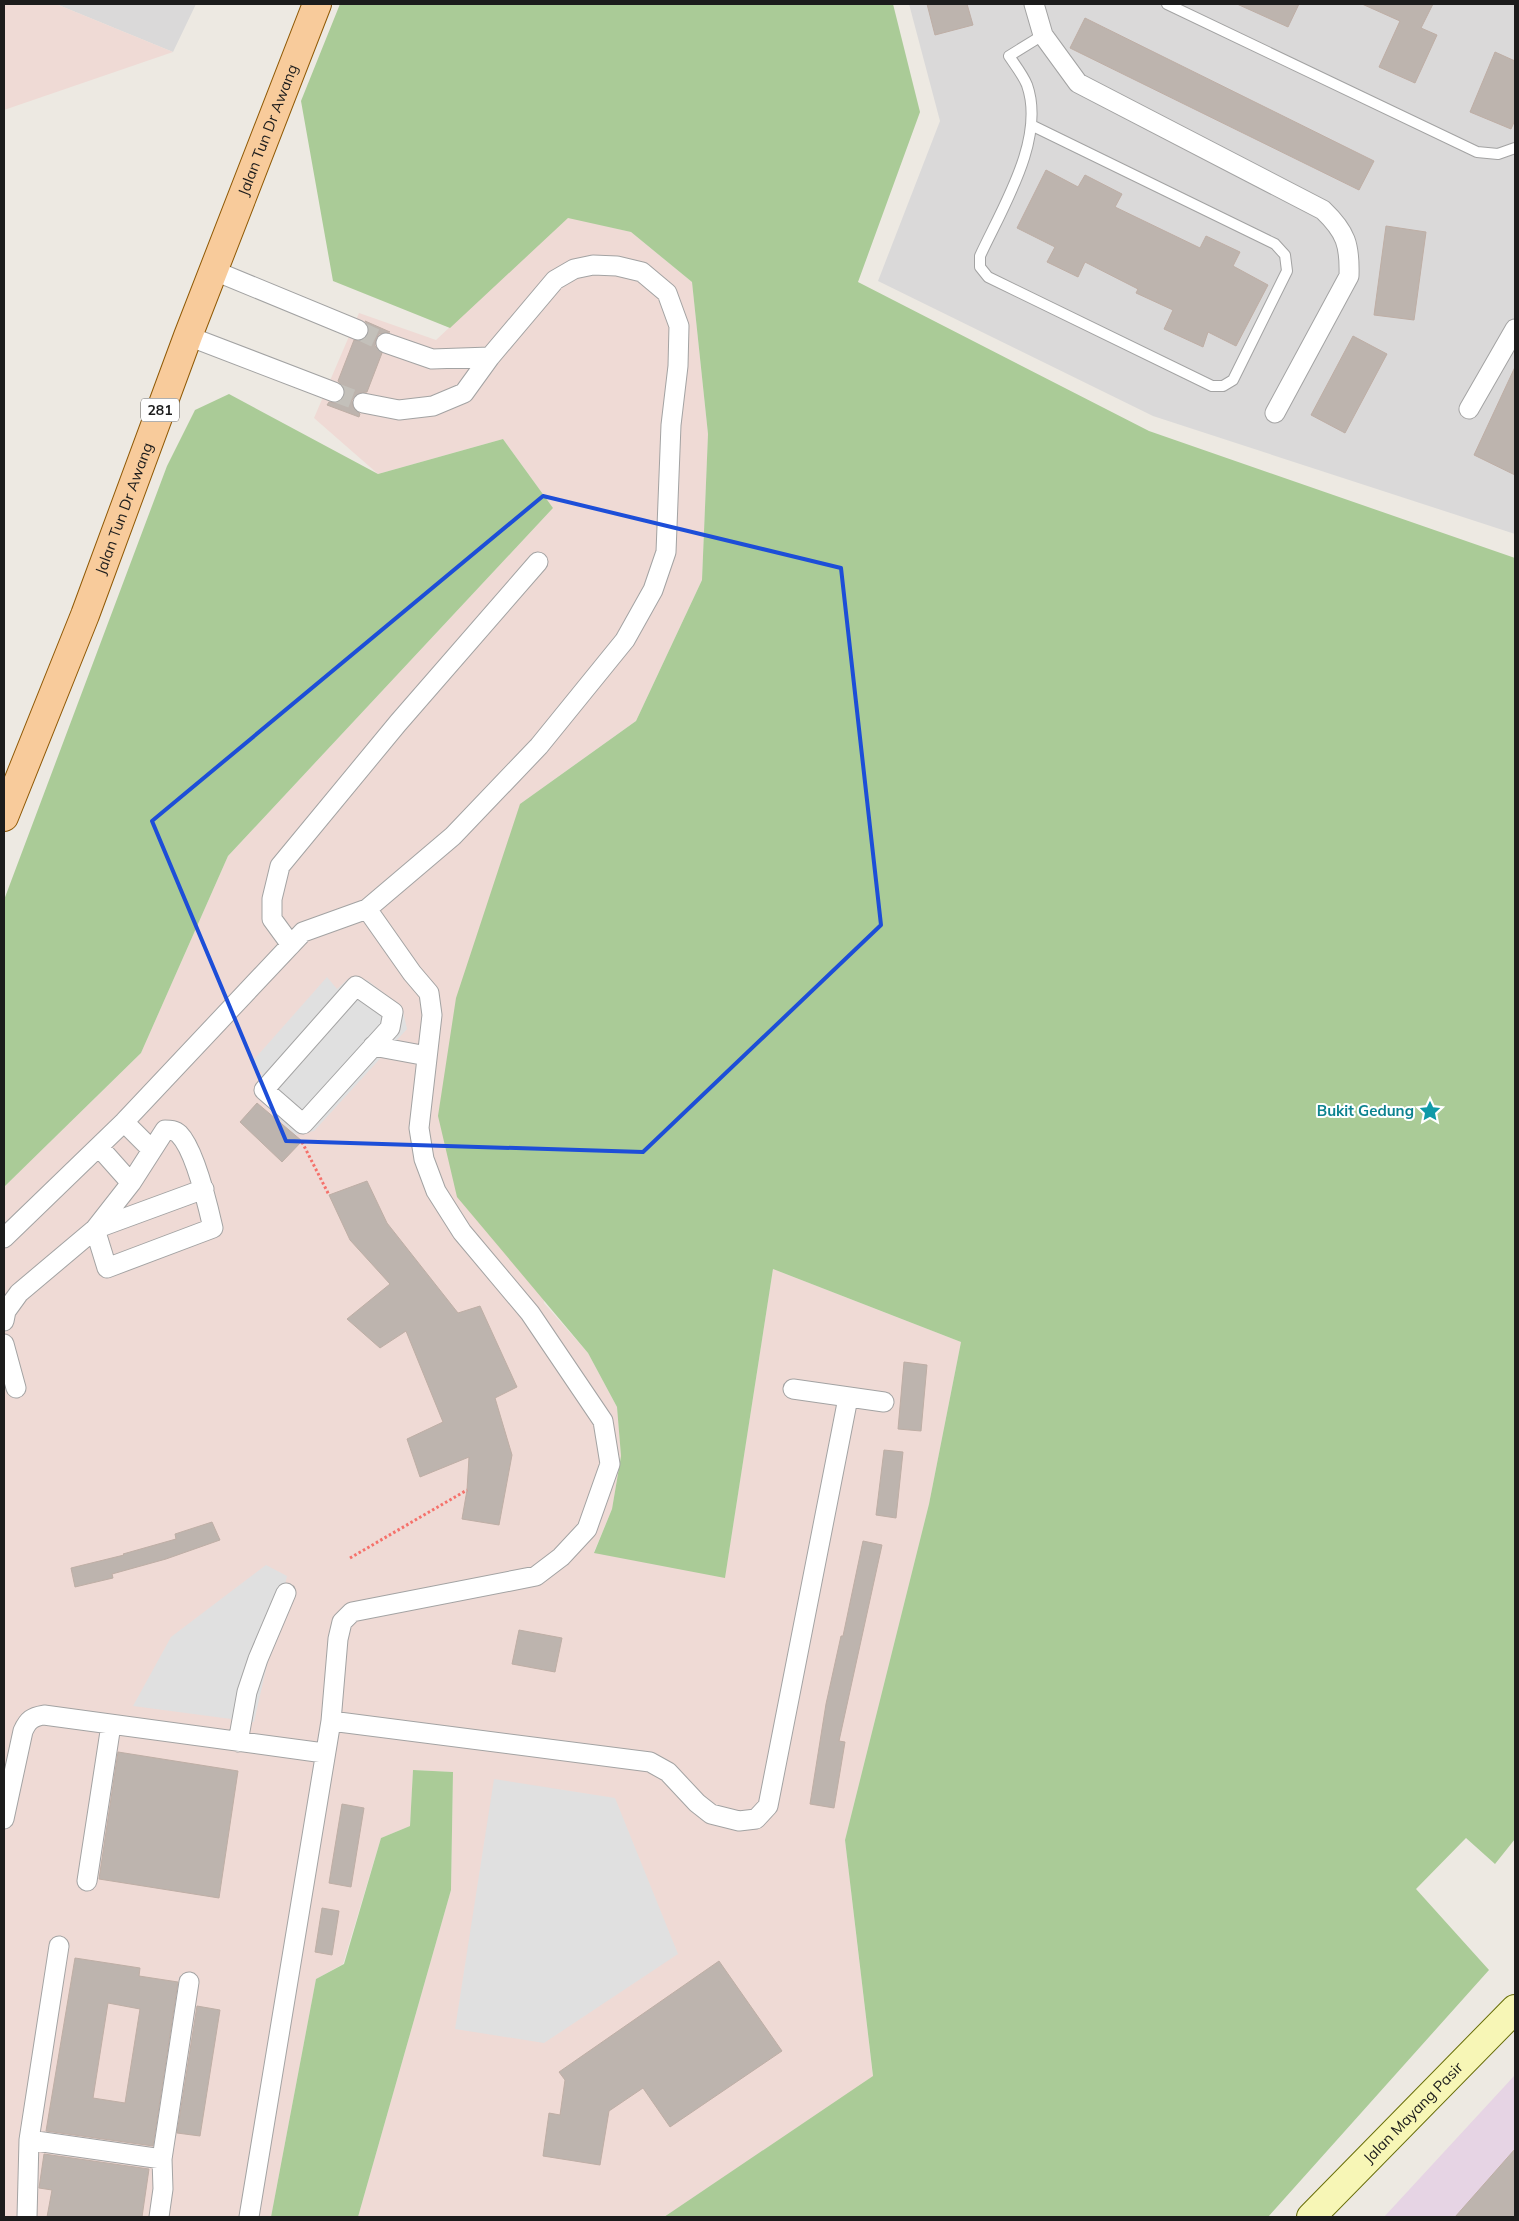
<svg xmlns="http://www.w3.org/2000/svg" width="1519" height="2221" viewBox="0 0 1519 2221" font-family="Mulish,sans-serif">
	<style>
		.residential { fill: #dad9d9 }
		.industrial { fill: #e6d4e4 }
		.military { fill: #efdad5 }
		.forest { fill: #aacb97 }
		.parking { fill: #e0e0e0 }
		.building { fill: #bdb4ae; stroke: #beaea5; fill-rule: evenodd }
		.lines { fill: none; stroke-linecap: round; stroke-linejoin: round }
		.street-tunnel { stroke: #c3c0ba; stroke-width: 19; stroke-dasharray: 19 9; stroke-linecap: butt }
		.lane-casing { stroke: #a3a3a3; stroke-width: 12 }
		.street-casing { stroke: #a3a3a3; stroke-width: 21 }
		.secondary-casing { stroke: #686e08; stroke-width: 30 }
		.primary-casing { stroke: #8f5905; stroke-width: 30 }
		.path { stroke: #f5716b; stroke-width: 3; stroke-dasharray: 2.5 2.5; stroke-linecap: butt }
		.lane { stroke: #fff; stroke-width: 10 }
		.street { stroke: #fff; stroke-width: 19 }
		.secondary { stroke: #f7f6b6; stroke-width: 28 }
		.primary { stroke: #f8cb9b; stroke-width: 28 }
		.marked { fill: none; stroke: #1d4ed8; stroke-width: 4; stroke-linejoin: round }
		.labels { text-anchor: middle; stroke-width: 4; stroke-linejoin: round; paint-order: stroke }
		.shield { fill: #fff; stroke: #606060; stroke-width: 1 }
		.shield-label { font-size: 14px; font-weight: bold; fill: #1c1c1c }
		.street-label { font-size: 15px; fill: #1c1c1c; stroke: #fff }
		.culture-label { font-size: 15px; font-weight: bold; fill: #0d838f; stroke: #fff; text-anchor: end }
	</style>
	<rect width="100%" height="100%" fill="#ede9e2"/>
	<path class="residential" d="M56 4H196L173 52Z
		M909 4H1515V534L1153 416 878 281 940 121Z"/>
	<path class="industrial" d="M1515 2075V2217H1384Z"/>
	<path class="military" d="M4 4H56L173 52 4 110Z
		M568 217 631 232 692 282 708 434 702 580 636 721 520 804 544 1303 588 1353 617 1407 621 1456 612 1509 594 1552 725 1577 773 1269 961 1342 929 1504 845 1840 873 2077 664 2217H358L451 1890 453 1772 413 1770 410 1826 381 1838 343 1964 316 1979 271 2217H4V1187L141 1053 228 856 553 508 503 439 378 474 314 418 359 313 436 340Z"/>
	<path class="forest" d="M340 4H893L920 112 858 282 1149 431 1515 558V1839L1495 1864 1466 1838 1416 1889 1489 1970 1268 2217H664L873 2076 845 1840 929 1504 961 1342 773 1269 725 1578 594 1553 612 1509 621 1456 617 1407 588 1353 457 1197 438 1116 456 998 520 804 636 721 702 580 708 434 692 282 631 232 568 218 450 328 333 281 301 101Z
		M229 394 378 474 503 439 553 508 228 856 141 1053 4 1187V900L167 466 195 410Z
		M413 1770 453 1772 451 1890 358 2217H271L316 1979 344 1964 381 1838 410 1826Z"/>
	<path class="parking" d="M327 977 337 989 348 979 367 980 402 1007 407 1029 314 1131 295 1135 254 1094 262 1073 251 1063Z
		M266 1565 287 1576 254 1722 133 1706 171 1637Z
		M494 1779 615 1798 678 1954 544 2043 455 2029Z"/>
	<path class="building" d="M927 4H967L973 25 935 35Z
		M1237 4H1299L1288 27Z
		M1362 4H1433L1421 28 1437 35 1415 83 1379 67 1400 21Z
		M1085 18 1374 161 1359 190 1070 48Z
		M1495 52 1515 61V120L1511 129 1470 112Z
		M1046 170 1078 187 1085 175 1122 194 1115 207 1200 248 1206 236 1240 252 1233 266 1268 285 1236 346 1208 332 1203 347 1164 329 1173 310 1136 293 1138 289 1085 262 1078 277 1047 262 1055 247 1017 228Z
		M1386 226 1426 232 1414 320 1374 315Z
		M365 321 390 332 379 334 376 339 375 346 382 353 367 392 359 393 352 400 353 407 360 414 359 417 327 405 329 402 335 403 341 401 344 396 345 390 338 381 354 340 360 341 368 335 369 328Z
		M1353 336 1387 354 1345 433 1311 415Z
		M1515 367V475L1474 455Z
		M257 1103 302 1141 282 1162 240 1122Z
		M367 1181 387 1223 458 1313 480 1306 517 1387 495 1398 512 1455 499 1525 462 1519 467 1490 469 1457 420 1477 407 1439 443 1422 406 1331 380 1348 347 1319 390 1284 350 1240 329 1195Z
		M904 1362 927 1365 921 1431 898 1429Z
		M884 1450 903 1452 896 1518 876 1515Z
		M212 1522 220 1540 166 1559 112 1574 113 1578 75 1587 71 1568 124 1555 123 1554 176 1539 175 1534Z
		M863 1541 882 1545 839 1741 845 1742 834 1808 810 1804 826 1704 841 1636H843Z
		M519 1630 562 1638 555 1672 512 1664Z
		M118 1752 238 1771 219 1898 99 1879Z
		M342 1804 364 1808 351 1887 329 1883Z
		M322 1908 339 1911 332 1955 315 1952Z
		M75 1958 140 1968 139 1976 178 1982 153 2146 46 2131ZM108 2003 140 2009 125 2103 93 2098Z
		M719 1961 782 2051 670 2127 643 2088 609 2111 600 2165 543 2156 549 2113 560 2115 565 2080 559 2072Z
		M197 2006 220 2010 200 2136 177 2133Z
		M1515 2149V2217H1455Z
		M44 2154 149 2169 142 2217H47L52 2190 39 2188Z"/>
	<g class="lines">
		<path class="street-tunnel" d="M358 330 386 343
			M334 392 363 403"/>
		<g class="lane-casing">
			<path id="lane" d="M1167 4 1477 152 1498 154 1515 148
				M1031 125 1275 244 1285 255 1287 271 1233 380 1223 386H1212L988 277 980 267V256C1002 208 1046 139 1027 85 1023 75 1015 65 1009 56L1043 35"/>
		</g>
		<g class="street-casing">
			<path id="street" d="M1034 4 1043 35 1078 83 1323 210C1346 232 1350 245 1349 276L1275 413
				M215 271 358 330
				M188 336 334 392
				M386 343 432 359 490 357
				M1469 409 1515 329
				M291 945 272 919V899L280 866 398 723 538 562
				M356 986 393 1012 390 1028 303 1124 264 1090Z
				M373 1046 427 1056
				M124 1122 152 1150
				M99 1147 131 1183
				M4 1238 124 1122 303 932 367 909 453 836 539 746 625 640 653 590 666 552 671 425 678 366 679 326 667 293 642 272 617 266 593 265 574 269 555 280 490 357 464 393 433 406 399 410 363 403
				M4 1321 6 1311 19 1293 95 1229 131 1183 165 1130C170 1130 175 1130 179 1134 195 1150 208 1206 213 1228L107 1268 95 1229 204 1189
				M4 1344 16 1388
				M793 1389 884 1402
				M331 1721 650 1762 668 1772 697 1803 711 1814 739 1821 756 1819 768 1806 848 1398
				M238 1742 247 1692 258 1659 286 1593
				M4 1819 23 1731C28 1720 32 1717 44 1715L324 1753
				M87 1881 111 1725
				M29 2140 162 2159
				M27 2217 29 2140 59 1946
				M159 2217 163 2189 162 2159 189 1982
				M249 2217 331 1721 338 1639 342 1622 352 1612 536 1576 561 1557 587 1529 610 1464 603 1421 530 1313 462 1232 436 1191 424 1159 419 1128 432 1015 429 993 412 973 367 909"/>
		</g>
		<g class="secondary-casing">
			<g id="secondary">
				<path id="s1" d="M1311 2217 1515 2009"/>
			</g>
		</g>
		<g class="primary-casing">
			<g id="primary">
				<path id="s2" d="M4 817 85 615 188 336 317 4"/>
			</g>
		</g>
		<path class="path" d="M302 1142 329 1195
			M350 1558 467 1490"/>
		<use href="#lane" class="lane"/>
		<use href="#street" class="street"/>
		<use href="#secondary" class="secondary"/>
		<use href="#primary" class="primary"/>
	</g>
	<path class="marked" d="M543 496 841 568 881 925 643 1152 286 1141 152 821Z"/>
	<defs>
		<g id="sight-bare" transform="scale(1.725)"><path d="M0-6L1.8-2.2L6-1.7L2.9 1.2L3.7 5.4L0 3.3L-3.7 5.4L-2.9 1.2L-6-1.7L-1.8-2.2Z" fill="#0f9aa8" stroke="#fff" stroke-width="2.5" paint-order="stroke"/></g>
	</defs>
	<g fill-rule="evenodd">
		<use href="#sight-bare" x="1430" y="1111"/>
	</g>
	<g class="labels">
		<rect class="shield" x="141" y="398.5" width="38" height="23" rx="4"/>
		<g class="shield-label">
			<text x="160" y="415">281</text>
		</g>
		<g class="street-label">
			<text dy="5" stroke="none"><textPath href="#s2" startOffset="736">Jalan Tun Dr Awang</textPath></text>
			<text dy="5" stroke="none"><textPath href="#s2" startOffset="331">Jalan Tun Dr Awang</textPath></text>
			<text dy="5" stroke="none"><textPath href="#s1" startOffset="146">Jalan Mayang Pasir</textPath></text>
		</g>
		<g class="culture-label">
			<text x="1414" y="1116">Bukit Gedung</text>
		</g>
	</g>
	<rect width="1519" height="2221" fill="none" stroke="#1c1c1c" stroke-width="10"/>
</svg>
